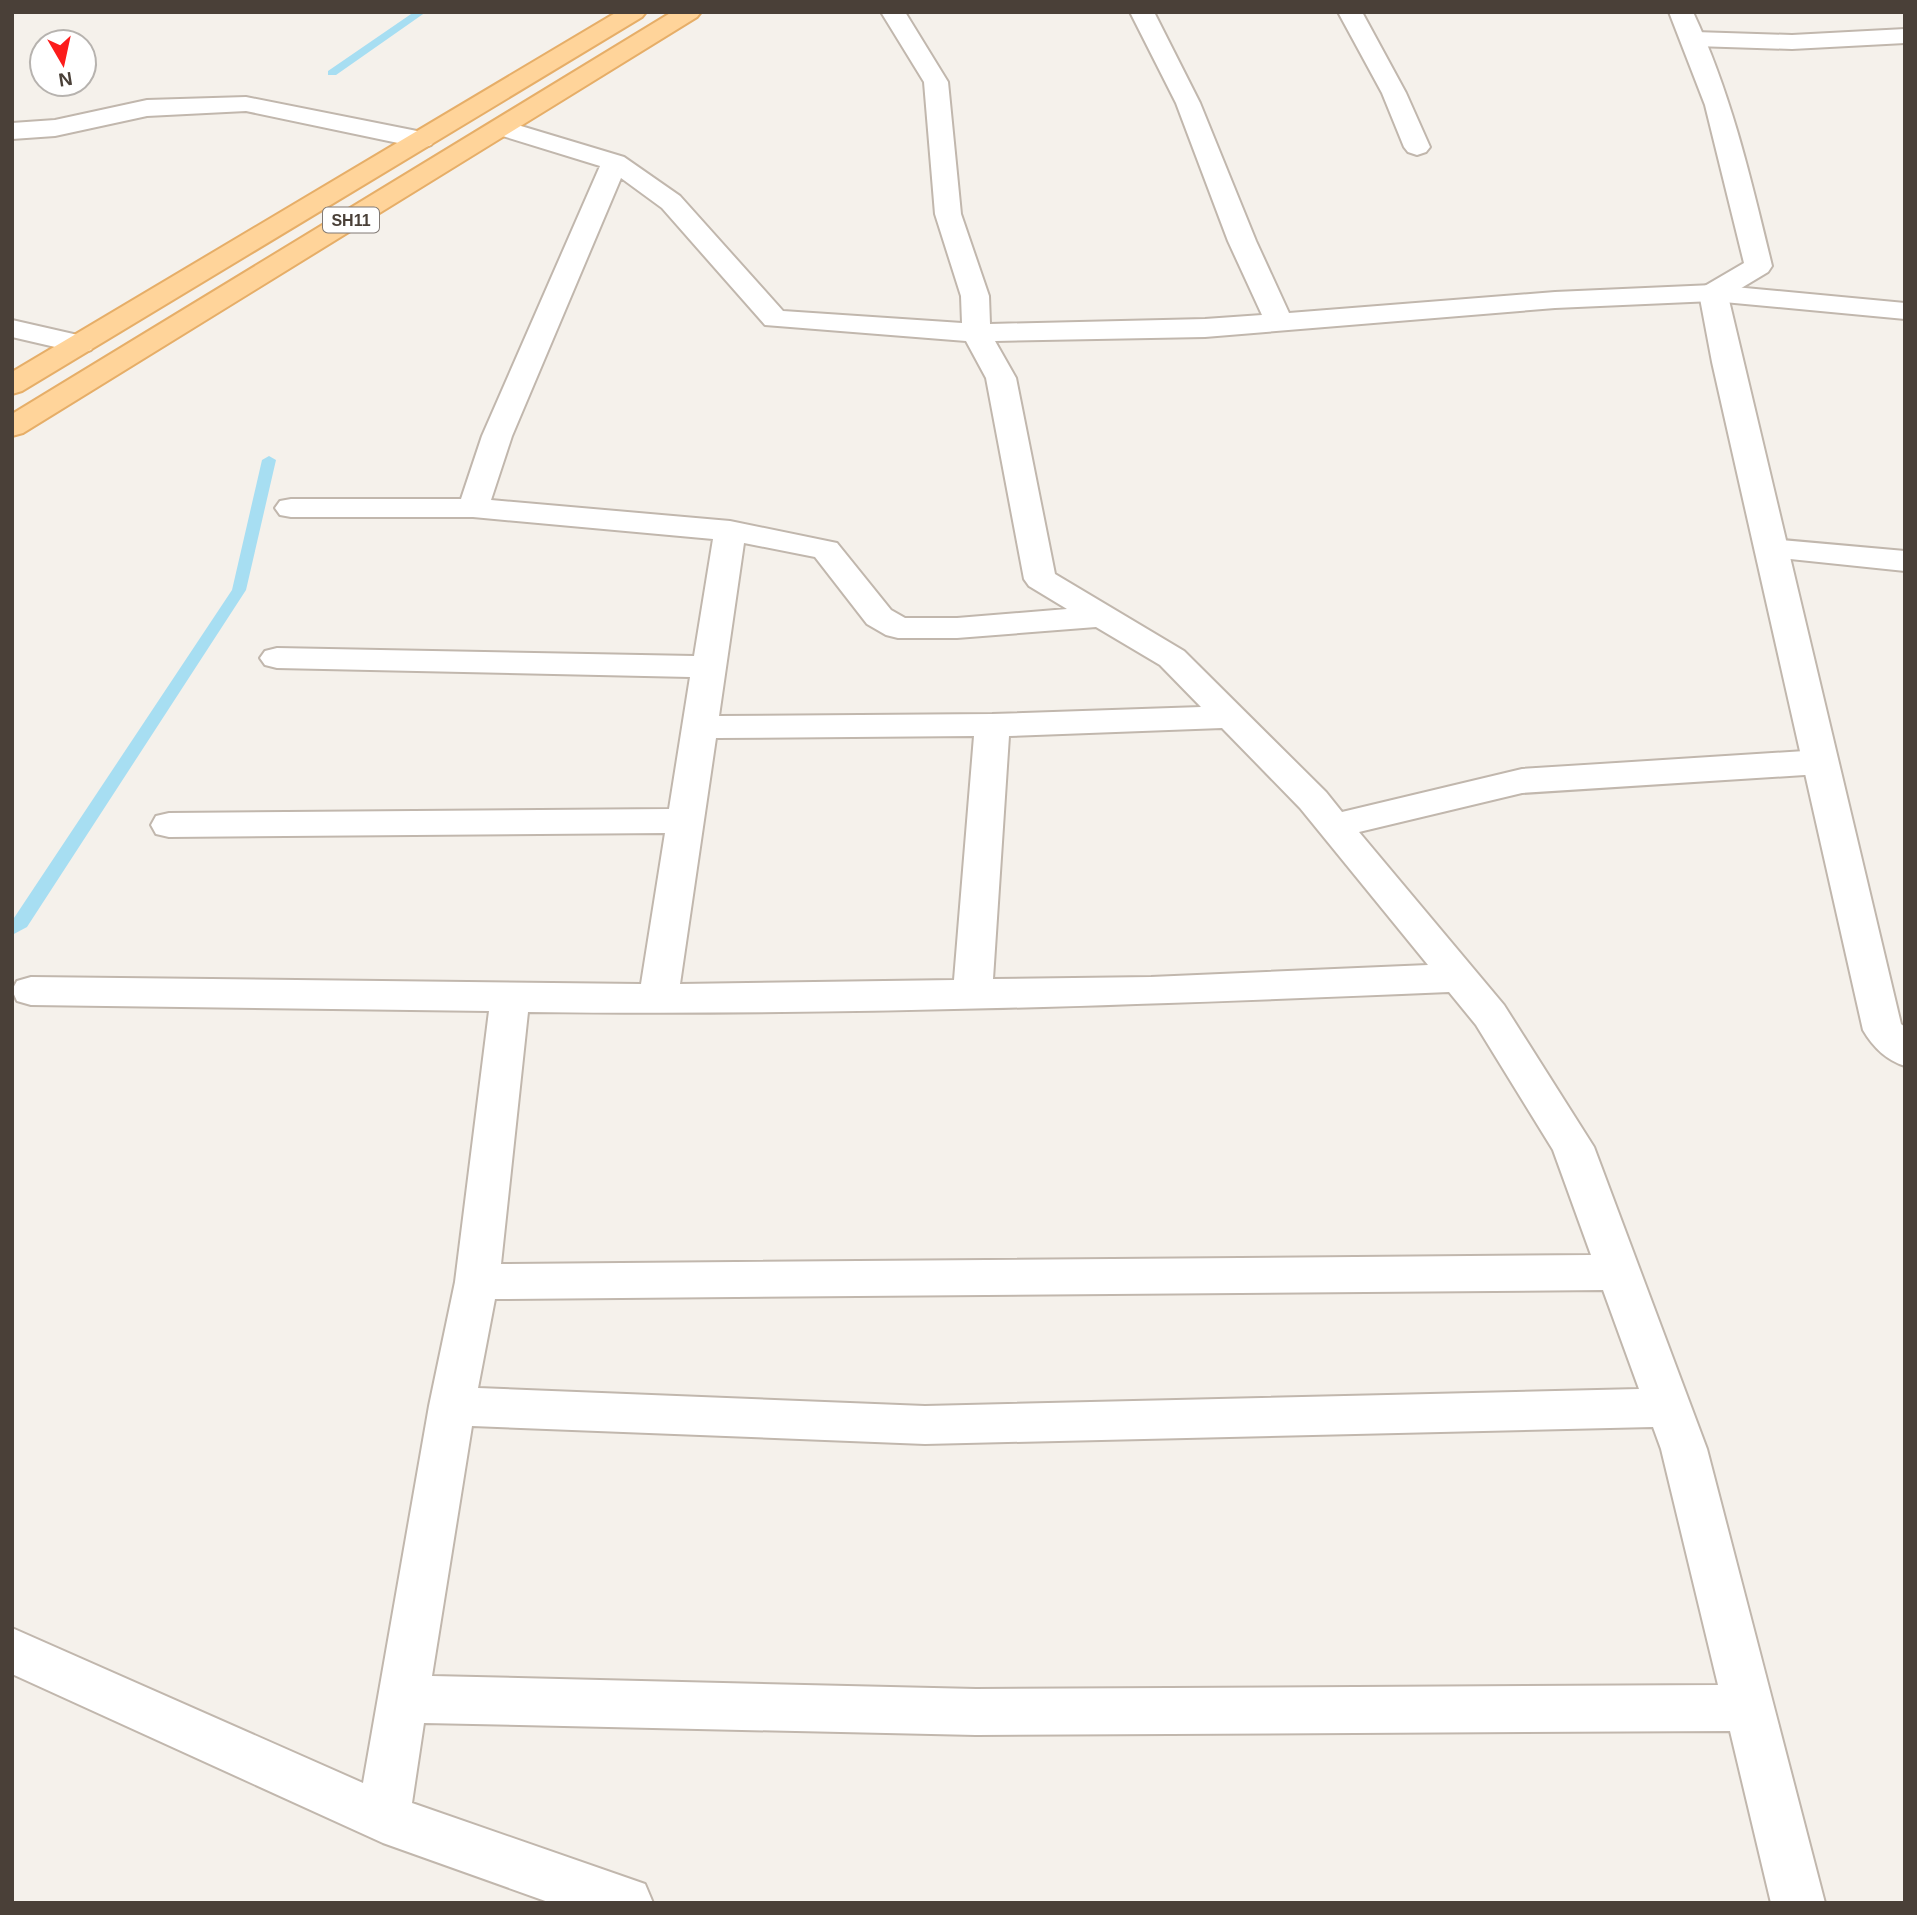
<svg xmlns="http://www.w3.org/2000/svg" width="1917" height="1915" viewBox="0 0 1917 1915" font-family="Arial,sans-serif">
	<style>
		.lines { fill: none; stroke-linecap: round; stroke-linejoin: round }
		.stream { fill: #a7def2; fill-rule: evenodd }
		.minor-casing { stroke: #c1b7ad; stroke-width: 4 }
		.tertiary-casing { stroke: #c1b7ad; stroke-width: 4 }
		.primary-casing { stroke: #e6ae68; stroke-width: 4 }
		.minor { fill: #fff; fill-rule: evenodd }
		.tertiary { fill: #fff; fill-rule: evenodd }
		.primary { fill: #ffd49a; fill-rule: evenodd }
		.labels { text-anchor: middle; stroke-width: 6; stroke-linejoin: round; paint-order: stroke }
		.shield { fill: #fff; stroke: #807974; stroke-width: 2 }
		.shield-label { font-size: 16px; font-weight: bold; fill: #4a4038 }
	</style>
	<rect width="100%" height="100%" fill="#f5f1eb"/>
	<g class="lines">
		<path class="stream" d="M414 12H426L336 75H328V71Z
			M269 456 276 460 246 590 27 927 12 935V921L232 590 262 460Z"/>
		<g class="minor-casing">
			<path id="minor" d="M881 12H905L948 82 961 214 989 296 990 324 1205 319 1262 315 1228 241 1176 103 1130 12H1154L1200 103 1256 241 1289 313 1555 292 1713 285 1905 303V319L1713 301 1555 308 1205 337 995 341 1016 378 1055 574 1184 651 1326 792 1342 812 1522 769 1820 750 1833 754 1838 762 1833 770 1820 774 1522 793 1359 832 1504 1005 1594 1147 1707 1449 1825 1903H1771L1730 1731 976 1735 424 1723 412 1803 645 1884 653 1903H551L383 1843 12 1674V1628L363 1783 429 1406 455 1282 489 1011 31 1005 17 1001 12 990 17 981 31 977 641 984 665 833 169 837 156 834 151 825 156 816 169 813 669 809 690 677 277 668 265 665 260 658 265 651 277 648 694 656 713 539 473 517H291L280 515 275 508 280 501 291 499H461L482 436 600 166 493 133 489 128 493 123 502 120 511 123 624 157 680 196 783 311 962 323 961 296 935 214 924 82ZM621 178 662 208 765 325 966 341 986 378 1024 579 1029 586 1067 609 957 618H905L891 610 837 543 730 521 491 500 512 436ZM744 543 815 557 867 624 886 635 898 638H957L1096 627 1160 665 1201 707 992 714 719 716ZM1222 728 1300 808 1428 965 1151 977 993 979 1009 736ZM974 736 954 980 680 984 716 738ZM1449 992 1476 1025 1553 1150 1591 1255 501 1264 528 1012C835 1016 1143 1005 1449 992ZM1603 1290 1639 1389 925 1406 478 1388 495 1299ZM472 1426 925 1444 1653 1427 1661 1449 1718 1685 976 1689 432 1676Z
				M1338 12H1362L1406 93 1430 147 1426 152 1417 155 1408 152 1404 147 1382 93Z
				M1905 29V43L1792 49 1695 46 1687 44 1683 39 1687 34 1695 32 1792 35Z
				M246 97 422 132 431 135 435 140 431 145 422 148 246 111 147 116 55 136 12 139V123L55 120 147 100Z
				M12 320 91 338 95 344 91 350 81 353 12 337Z
				M1771 539 1905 551V571L1760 556 1755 549 1760 542Z"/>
		</g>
		<g class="tertiary-casing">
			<path id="tertiary" d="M1669 12H1693C1731 93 1751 179 1772 266L1768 272 1728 296 1901 1024 1905 1027V1066C1886 1060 1873 1047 1863 1030L1712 362 1699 293 1703 287 1744 263 1705 105Z"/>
		</g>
		<g class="primary-casing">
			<path id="primary" d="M617 12H646L642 17 22 391 12 394V372Z
				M672 12H701L697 17 23 433 12 436V414Z"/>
		</g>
		<use href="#minor" class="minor"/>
		<use href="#tertiary" class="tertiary"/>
		<use href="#primary" class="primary"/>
	</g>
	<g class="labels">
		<rect class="shield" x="323" y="207.5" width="56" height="25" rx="5"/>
		<g class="shield-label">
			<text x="351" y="226">SH11</text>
		</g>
	</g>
	<rect width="1917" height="1915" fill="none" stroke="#4a4038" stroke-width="28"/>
	<g transform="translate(63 63) rotate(171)"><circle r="33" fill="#ffffff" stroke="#b7b3af" stroke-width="2"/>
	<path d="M0-5L12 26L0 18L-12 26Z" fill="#fc1c1b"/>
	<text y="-10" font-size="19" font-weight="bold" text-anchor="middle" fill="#4a4038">N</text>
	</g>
</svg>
